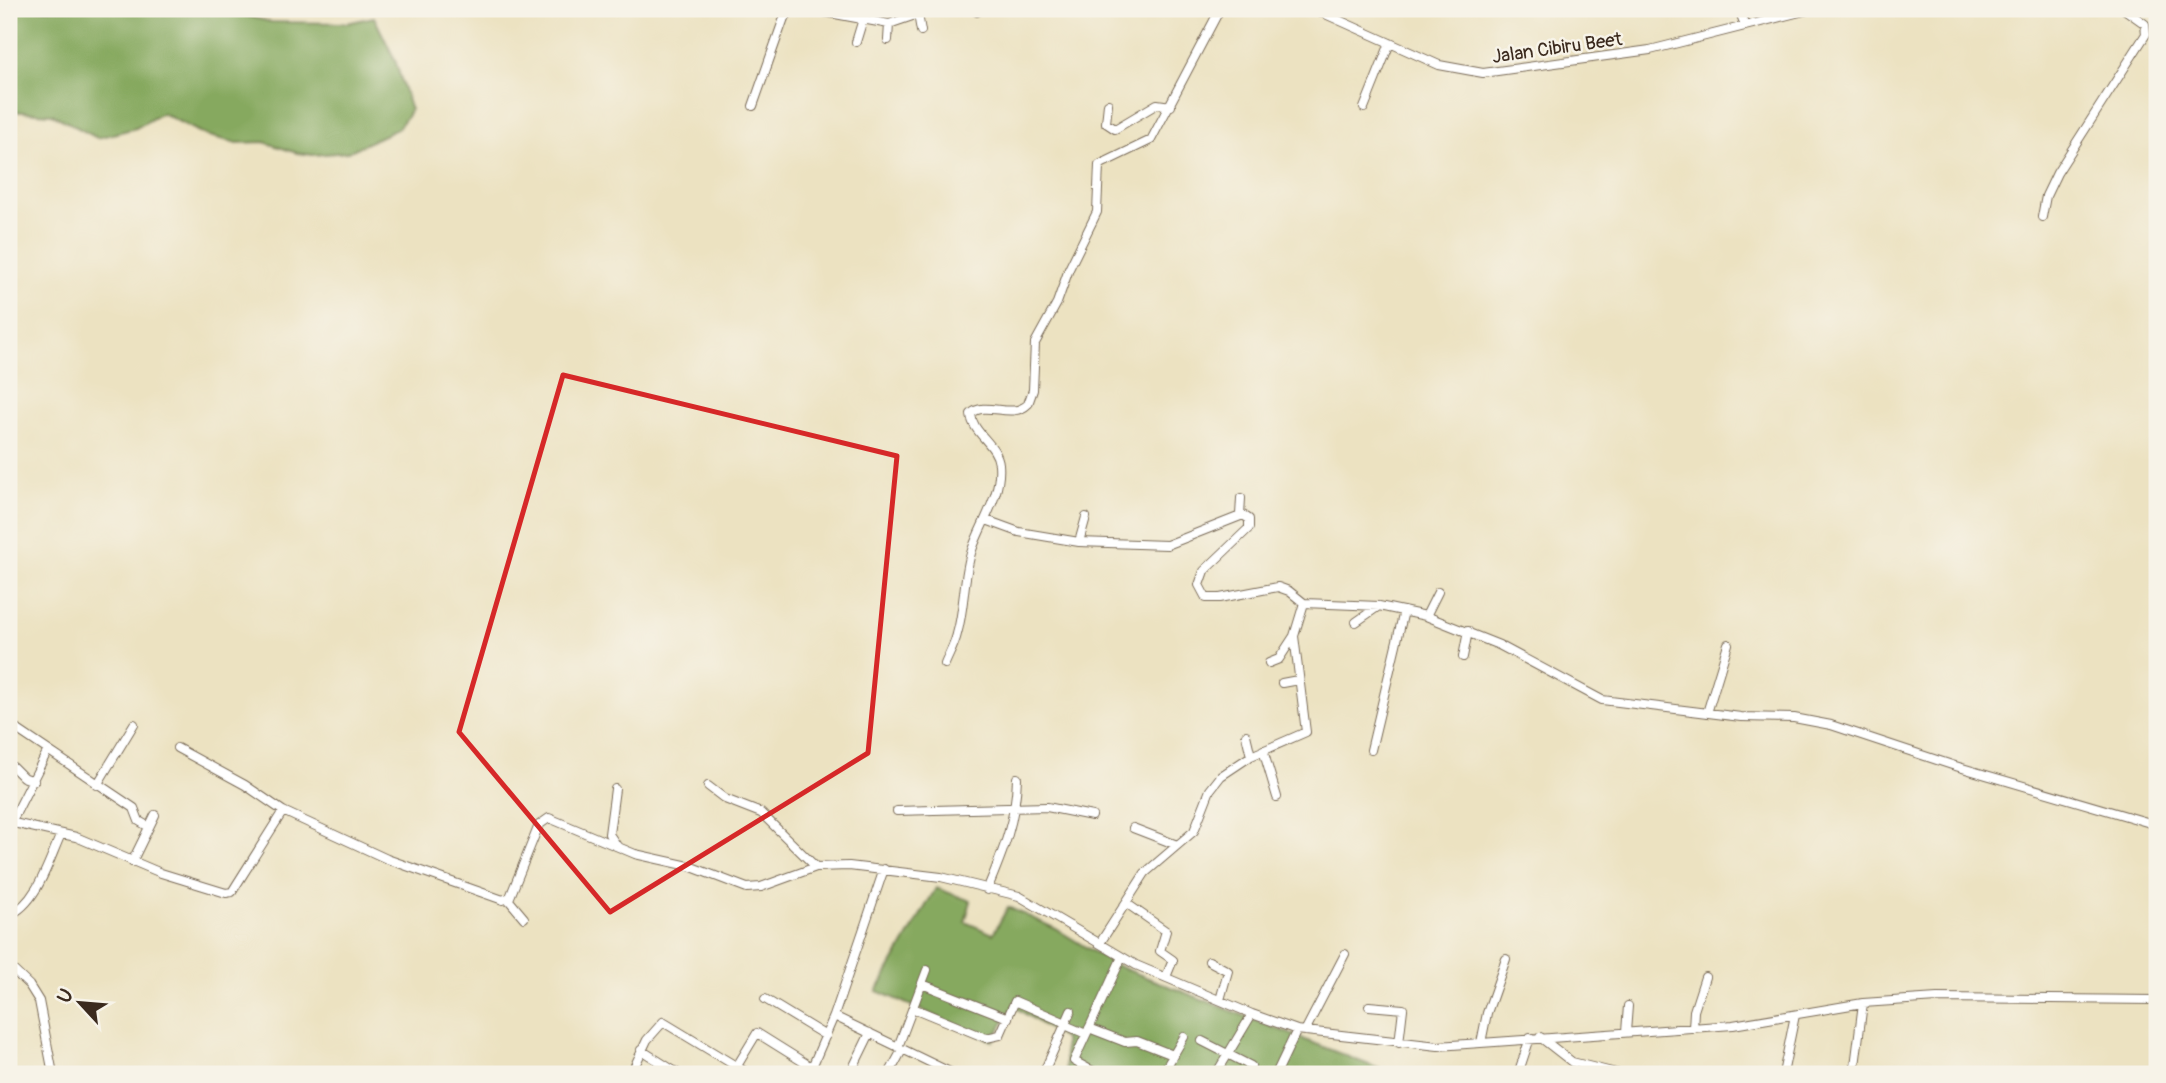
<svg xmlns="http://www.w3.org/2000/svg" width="2166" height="1083" viewBox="0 0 2166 1083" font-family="Pangolin,sans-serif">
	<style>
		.forest { fill: #86a95e; stroke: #606a3e; stroke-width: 2 }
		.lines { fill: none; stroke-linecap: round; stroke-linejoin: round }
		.street-casing { stroke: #796a57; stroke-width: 10 }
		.street { stroke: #fff; stroke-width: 8 }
		.marked { fill: none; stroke: #d62828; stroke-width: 5; stroke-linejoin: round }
		.labels { text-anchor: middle; stroke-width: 5; stroke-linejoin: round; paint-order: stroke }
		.street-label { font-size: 19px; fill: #3b2a1e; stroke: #f7f3e8 }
	</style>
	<rect width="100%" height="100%" fill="#f7f3e8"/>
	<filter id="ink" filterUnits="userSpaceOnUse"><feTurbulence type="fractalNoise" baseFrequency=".0143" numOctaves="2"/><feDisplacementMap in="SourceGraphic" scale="14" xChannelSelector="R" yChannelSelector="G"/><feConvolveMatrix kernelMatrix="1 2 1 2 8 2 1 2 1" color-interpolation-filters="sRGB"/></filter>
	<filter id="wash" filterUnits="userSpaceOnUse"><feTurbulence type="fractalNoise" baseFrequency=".00686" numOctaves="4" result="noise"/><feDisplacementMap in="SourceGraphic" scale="28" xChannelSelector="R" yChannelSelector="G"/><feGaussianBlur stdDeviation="1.57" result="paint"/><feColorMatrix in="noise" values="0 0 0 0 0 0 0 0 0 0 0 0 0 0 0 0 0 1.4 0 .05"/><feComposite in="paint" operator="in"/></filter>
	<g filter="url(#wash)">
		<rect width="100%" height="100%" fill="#ece2c1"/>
		<path class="forest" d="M9 9H218L271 22 347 23 374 17 395 60 410 108 408 115 397 129 348 152 313 155 297 153 264 142 237 143 205 135 162 113 136 128 97 138 52 114 9 111Z
			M936 888 971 901 965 922 993 934 1008 907 1056 929 1115 965 1392 1074H1066L1064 1039 1013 1006 993 1041 877 991Z"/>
	</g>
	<g filter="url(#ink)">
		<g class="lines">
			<g class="street-casing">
				<path id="street" d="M808 9 889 24 933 9
					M977 9V12
					M1314 9 1439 65 1483 73 1650 50 1812 9
					M1739 9 1745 26
					M918 14 921 31
					M888 40 889 24
					M856 42 863 19
					M1108 104 1106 123 1115 129 1157 104 1171 106
					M753 106 784 18 790 12 800 9
					M1364 108 1390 43
					M2042 217 2046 196 2057 173 2146 34 2145 24 2124 9
					M1240 515 1241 498
					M986 520 1019 532 1079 542 1167 545 1243 515 1249 519V528L1204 571 1199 585 1206 598H1220L1278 587 1289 591 1304 603 1379 606 1426 616 1499 645 1602 700 1741 717 1794 718 1831 725 1952 765 2157 825
					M1079 542 1086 517
					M1426 616 1438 592
					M1356 622 1379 606
					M1463 657 1468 631
					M1269 663 1279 659 1294 636
					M945 664C949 654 955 644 957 634 965 607 963 577 972 550 981 523 1002 495 999 464 997 444 972 433 971 414 985 400 1012 420 1028 404L1033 390 1035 343 1057 303 1069 269 1097 212 1099 165 1151 140 1220 9
					M1282 683 1298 680
					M1707 713 1728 644
					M9 724 134 808 139 821 149 827
					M1246 735 1251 756
					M177 748 245 785 283 811
					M1263 750 1277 797
					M1371 750 1404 611
					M13 767 23 777 34 781
					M97 785 134 724
					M708 786 725 799 761 813 816 867
					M615 789 609 834 617 846
					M897 811 1047 807 1092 816
					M12 821 47 752
					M9 822 76 837 161 873 226 893 232 892 237 884 283 811 387 859 503 900 510 897 539 825 549 818 635 854 689 866 747 888 761 887 816 867 849 866 941 877 1019 896 1136 965 1252 1014 1297 1030 1438 1046 1733 1025 1863 1003 1937 998 2157 1000
					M1133 828 1177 845
					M132 862 155 815
					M987 890C1003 852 1016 820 1017 778
					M508 899 524 918
					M1126 903 1166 931 1160 951 1173 960 1166 977
					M9 915C37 904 49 860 61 834
					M1100 943 1145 873 1194 831 1210 790 1221 776 1251 756 1306 732 1294 636 1304 603
					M1209 961 1228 971 1220 1000
					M9 966 29 985 39 1001 53 1074
					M922 984 1008 1018
					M765 999 826 1036
					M1369 1006 1403 1009 1399 1043
					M913 1008 986 1038 1000 1035 1015 1001 1066 1023
					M834 1016 954 1074
					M1065 1025 1086 1034
					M1089 1028 1125 1042 1137 1041 1173 1055
					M1693 1028 1694 1011 1705 977
					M1305 1031 1345 954
					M1626 1032 1628 1006
					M1184 1037 1167 1066 1184 1074
					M1540 1037 1572 1062 1620 1074
					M1202 1041 1251 1066
					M1481 1043 1487 1013 1506 959
					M898 1047 927 970
					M641 1050 679 1074
					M737 1066 757 1033 813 1068
					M631 1074 647 1040 663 1022 749 1074
					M809 1074 834 1016 884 869
					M850 1074 870 1033
					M889 1074 902 1050
					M1043 1074 1071 1011
					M1098 1074 1074 1061 1122 957
					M1216 1074 1252 1014
					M1276 1074 1297 1030
					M1518 1074 1530 1038
					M1783 1074 1795 1015
					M1854 1074 1863 1003"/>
			</g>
			<use href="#street" class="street"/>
		</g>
	</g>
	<path class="marked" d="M563 375 897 456 868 753 610 912 459 732Z"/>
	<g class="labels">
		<g class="street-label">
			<text transform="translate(1557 47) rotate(-8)" y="7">Jalan Cibiru Beet</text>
		</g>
	</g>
	<rect width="2166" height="1083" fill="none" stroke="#f7f3e8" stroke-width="35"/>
	<g transform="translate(80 1003) rotate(296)" stroke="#f7f3e8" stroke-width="5" paint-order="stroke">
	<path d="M0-5L12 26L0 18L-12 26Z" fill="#3b2a1e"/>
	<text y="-10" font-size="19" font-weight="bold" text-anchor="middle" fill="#3b2a1e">U</text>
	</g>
</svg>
